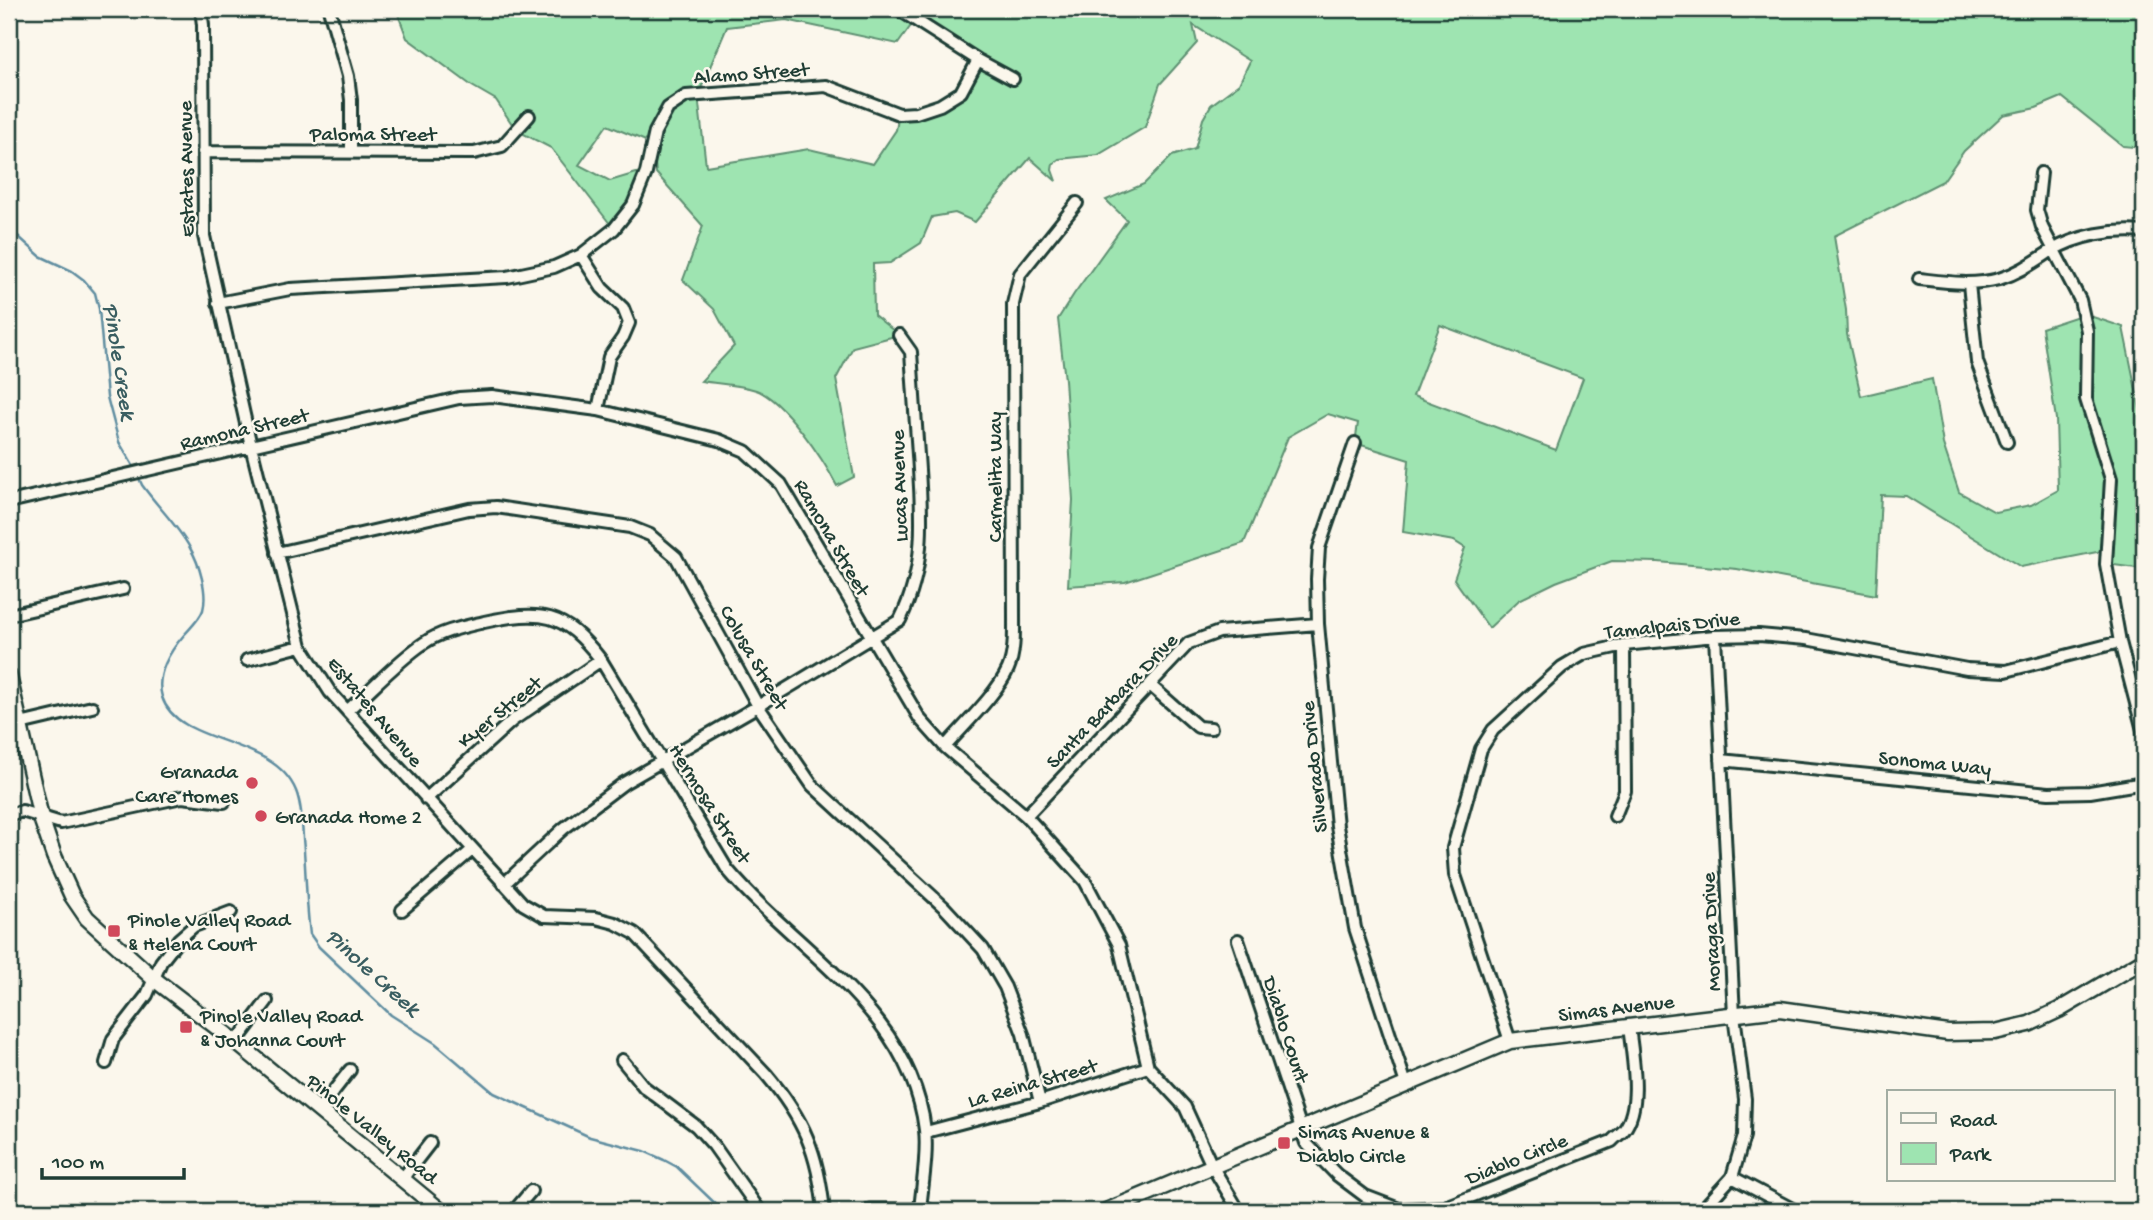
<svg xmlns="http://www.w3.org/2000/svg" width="2153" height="1220" viewBox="0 0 2153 1220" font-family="'Gochi Hand',sans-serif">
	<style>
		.green { fill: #9ee4b1; stroke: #5e9072; stroke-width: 2; fill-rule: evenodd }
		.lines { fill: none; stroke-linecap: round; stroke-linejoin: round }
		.stream { stroke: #5f8da0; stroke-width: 2.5 }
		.street-casing { stroke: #1f3d34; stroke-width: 16 }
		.secondary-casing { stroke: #1f3d34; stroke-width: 19 }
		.street { stroke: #fbf7ec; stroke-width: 10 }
		.secondary { stroke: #fbf7ec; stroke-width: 14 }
		.poi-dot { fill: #d1495b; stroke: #fbf7ec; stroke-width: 2.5 }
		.labels { text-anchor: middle; stroke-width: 5; stroke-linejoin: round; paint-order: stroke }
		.street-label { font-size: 21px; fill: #1f3d34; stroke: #fbf7ec }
		.poi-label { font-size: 21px; fill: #1f3d34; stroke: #fbf7ec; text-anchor: start }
		.water-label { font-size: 23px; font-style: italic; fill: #3a5e61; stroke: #fbf7ec }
	</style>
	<rect width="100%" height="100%" fill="#fbf7ec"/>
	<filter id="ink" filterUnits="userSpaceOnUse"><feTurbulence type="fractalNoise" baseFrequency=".0143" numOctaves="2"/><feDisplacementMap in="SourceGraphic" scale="14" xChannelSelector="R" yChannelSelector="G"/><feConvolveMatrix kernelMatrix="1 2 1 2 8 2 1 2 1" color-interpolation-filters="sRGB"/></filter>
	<g filter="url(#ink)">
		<path class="green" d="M396 9H2144V148L2123 146 2062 97 2036 108 2003 115 1964 151 1943 181 1834 236 1846 310 1847 334 1861 396 1932 379 1943 444 1959 492 1995 512 2031 505 2058 490 2056 419 2042 328 2084 314 2123 327 2144 429V569L2106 564 2107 550 2021 567 1906 496 1881 495 1876 595 1737 569 1658 562 1612 561 1556 582 1519 600 1489 628 1454 579 1465 548 1454 541 1403 532 1409 460 1355 443 1358 423 1328 414 1288 437 1244 543 1125 582 1068 586 1073 500 1065 380 1058 319 1074 294 1127 220 1106 200 1144 184 1172 156 1195 149 1203 119 1211 105 1239 84 1250 61 1193 25 1197 43 1160 84 1145 127 1098 155 1059 159 1053 164 1052 170 1056 181 1030 158 975 222 955 213 932 217 921 243 890 263 873 264 874 315 899 335 853 347 836 379 854 477 837 486C823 459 784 400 756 390 739 384 718 384 701 381L734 346 714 309 683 280 703 226 656 173 653 144 607 125 579 165 610 181 643 171 633 205 614 229 551 148 516 130 496 100 472 86 407 38ZM786 20 898 44 915 20 977 60 961 92 916 113 899 114 896 130 873 164 809 149 706 166 698 95 727 27ZM1440 325 1583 378 1556 450 1413 396Z"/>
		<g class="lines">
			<path class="stream" d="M9 228 40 256 72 271 84 280 95 293 99 309 107 397 119 442 135 469
				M138 476 142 485C157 506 178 526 190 548 199 563 208 592 203 610 200 619 190 628 184 635 170 651 155 675 162 697 178 747 273 735 296 791 302 806 302 823 303 838 306 870 306 902 310 934L319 947 391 1015 435 1043 494 1093 590 1137 644 1151 664 1160 677 1167 723 1211"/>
			<g class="street-casing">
				<path id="street" d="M201 9 203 25 204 236 251 446 301 646 330 692 523 904 544 916 596 918 615 923 634 933 766 1074C804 1119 818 1153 824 1211
					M329 9 348 76 351 100V152
					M898 9 978 60 1013 79
					M203 152 474 153 502 146 529 116
					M2041 173 2037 210 2042 227 2080 300 2087 331 2086 399 2111 479 2106 564 2120 642 2144 734
					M581 255 602 288 623 308 629 323 623 337 609 357 598 410
					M1919 279C1946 282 1972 286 1999 279 2019 273 2034 262 2051 251 2078 235 2113 229 2144 232
					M1969 284 1977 362 2007 442
					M218 303 290 289 507 277 554 267 581 255 614 229 633 205 646 173 655 132 668 108 686 96 826 86 899 114 916 113 940 105 961 92 978 60
					M1355 443 1319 548 1317 579 1318 624 1337 826 1355 928 1406 1084
					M9 502 459 398 492 396 598 410 719 440 745 451 781 484 920 719 945 747 1026 816 1085 881 1119 945 1148 1067 1185 1107 1212 1166 1239 1211
					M277 553 469 509 496 507 630 527 650 535 676 557 758 706 812 785 944 907 983 949 1005 987 1023 1034 1040 1102
					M9 615 123 589
					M247 660 301 646
					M1151 686 1198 727 1211 728
					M347 711C372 689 396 662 424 643 442 631 463 627 484 622 542 610 563 611 601 660L727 869C797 952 911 1011 925 1130 928 1154 922 1186 920 1210
					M20 724 92 707
					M945 747C963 726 997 694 1008 669 1015 653 1014 632 1014 614L1013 304 1020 274 1077 203
					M1721 760 2049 793 2090 792 2144 783
					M426 799 513 720 601 660
					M9 815 22 811 61 823 182 797 224 802
					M1026 816 1189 643 1219 632 1318 624
					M1615 816 1625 791 1624 645
					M504 884 563 829 624 783 758 706 900 620C927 566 922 513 918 455 916 421 913 386 911 352L899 335
					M402 910 472 850
					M1238 940 1306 1143 1337 1175 1365 1196 1399 1209 1445 1207 1612 1141C1615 1137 1621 1134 1624 1130 1643 1105 1632 1055 1629 1026
					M1510 1041 1455 875 1453 848 1481 749 1493 730 1562 667 1584 654 1624 645 1715 636 1759 635 1806 639 1967 669 2006 671 2120 642
					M236 1042 267 1001
					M622 1060 644 1087 696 1126 714 1146 760 1211
					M106 1063 113 1039 147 995 161 962 179 939 194 926 231 912
					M318 1111 350 1070
					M926 1132 1040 1102 1148 1067
					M1732 1177 1796 1211
					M402 1179 430 1143
					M514 1211 531 1191
					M1701 1211 1732 1177 1744 1136 1745 1099 1734 1015 1715 636"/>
			</g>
			<g class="secondary-casing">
				<path id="secondary" d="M9 676 41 818 54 856 72 896 87 918 154 979 236 1042 441 1211
					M869 1211H928
					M1106 1211 1510 1041 1780 1009 1948 1033 1995 1032 2029 1024 2059 1010 2144 960"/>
			</g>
			<use href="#street" class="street"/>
			<use href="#secondary" class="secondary"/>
		</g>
	</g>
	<g class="poi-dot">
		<circle cx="252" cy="783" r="7"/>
		<circle cx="261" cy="816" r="7"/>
		<rect x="107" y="924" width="14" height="14" rx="3.5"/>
		<rect x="179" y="1020" width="14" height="14" rx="3.5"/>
		<rect x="1277" y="1136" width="14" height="14" rx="3.5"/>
	</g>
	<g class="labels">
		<g class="street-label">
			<text transform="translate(751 72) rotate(-4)" y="7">Alamo Street</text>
			<text x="373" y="140">Paloma Street</text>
			<text transform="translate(185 169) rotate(-91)" y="7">Estates Avenue</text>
			<text transform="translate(244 428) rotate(-13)" y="7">Ramona Street</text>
			<text transform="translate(994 477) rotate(-90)" y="7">Carmelita Way</text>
			<text transform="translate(898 486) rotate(-92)" y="7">Lucas Avenue</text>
			<text transform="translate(833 537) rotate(60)" y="7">Ramona Street</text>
			<text transform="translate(1672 624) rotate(-6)" y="7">Tamalpais Drive</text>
			<text transform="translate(755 657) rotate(60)" y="7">Colusa Street</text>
			<text transform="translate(1111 700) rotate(-46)" y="7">Santa Barbara Drive</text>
			<text transform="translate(376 711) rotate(50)" y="7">Estates Avenue</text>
			<text transform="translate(499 711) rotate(-39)" y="7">Kyer Street</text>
			<text transform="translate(1935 762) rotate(6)" y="7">Sonoma Way</text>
			<text transform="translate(1313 767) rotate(-96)" y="7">Silverado Drive</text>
			<text transform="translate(711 803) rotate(58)" y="7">Hermosa Street</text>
			<text transform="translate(1710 932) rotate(-93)" y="7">Moraga Drive</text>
			<text transform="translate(1616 1007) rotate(-7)" y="7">Simas Avenue</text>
			<text transform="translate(1287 1029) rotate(72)" y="7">Diablo Court</text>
			<text transform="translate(1032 1082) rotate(-16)" y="7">La Reina Street</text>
			<text transform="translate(373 1128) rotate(39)" y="7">Pinole Valley Road</text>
			<text transform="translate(1516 1158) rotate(-22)" y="7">Diablo Circle</text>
		</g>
		<g class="poi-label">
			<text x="238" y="778" text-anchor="end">Granada<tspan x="238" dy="24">Care Homes</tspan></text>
			<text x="275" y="823">Granada Home 2</text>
			<text x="128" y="926">Pinole Valley Road<tspan x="128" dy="24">&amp; Helena Court</tspan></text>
			<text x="200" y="1022">Pinole Valley Road<tspan x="200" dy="24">&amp; Johanna Court</tspan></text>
			<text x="1298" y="1138">Simas Avenue &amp;<tspan x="1298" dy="24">Diablo Circle</tspan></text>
		</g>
		<g class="water-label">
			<text transform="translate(121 361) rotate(81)" y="8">Pinole Creek</text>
			<text transform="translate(374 971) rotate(42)" y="8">Pinole Creek</text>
		</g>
	</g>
	<rect width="2153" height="1220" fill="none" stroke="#fbf7ec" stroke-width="35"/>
	<rect x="18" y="18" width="2118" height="1185" fill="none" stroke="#1f3d34" stroke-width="2.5" filter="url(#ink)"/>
	<rect x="1887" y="1090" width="228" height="91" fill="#fbf7ec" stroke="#a3ada2" stroke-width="2"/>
	<rect x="1901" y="1113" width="35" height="10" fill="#fbf7ec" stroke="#a3ada2" stroke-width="2"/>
	<text x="1950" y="1126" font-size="21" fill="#1f3d34">Road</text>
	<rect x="1901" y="1143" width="35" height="21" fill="#9ee4b1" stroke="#a3ada2" stroke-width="2"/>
	<text x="1950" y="1160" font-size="21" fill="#1f3d34">Park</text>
	<path d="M42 1168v10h142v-10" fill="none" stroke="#1f3d34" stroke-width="3.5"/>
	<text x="52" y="1168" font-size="21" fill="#1f3d34" stroke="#fbf7ec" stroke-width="5" paint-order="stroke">100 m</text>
</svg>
